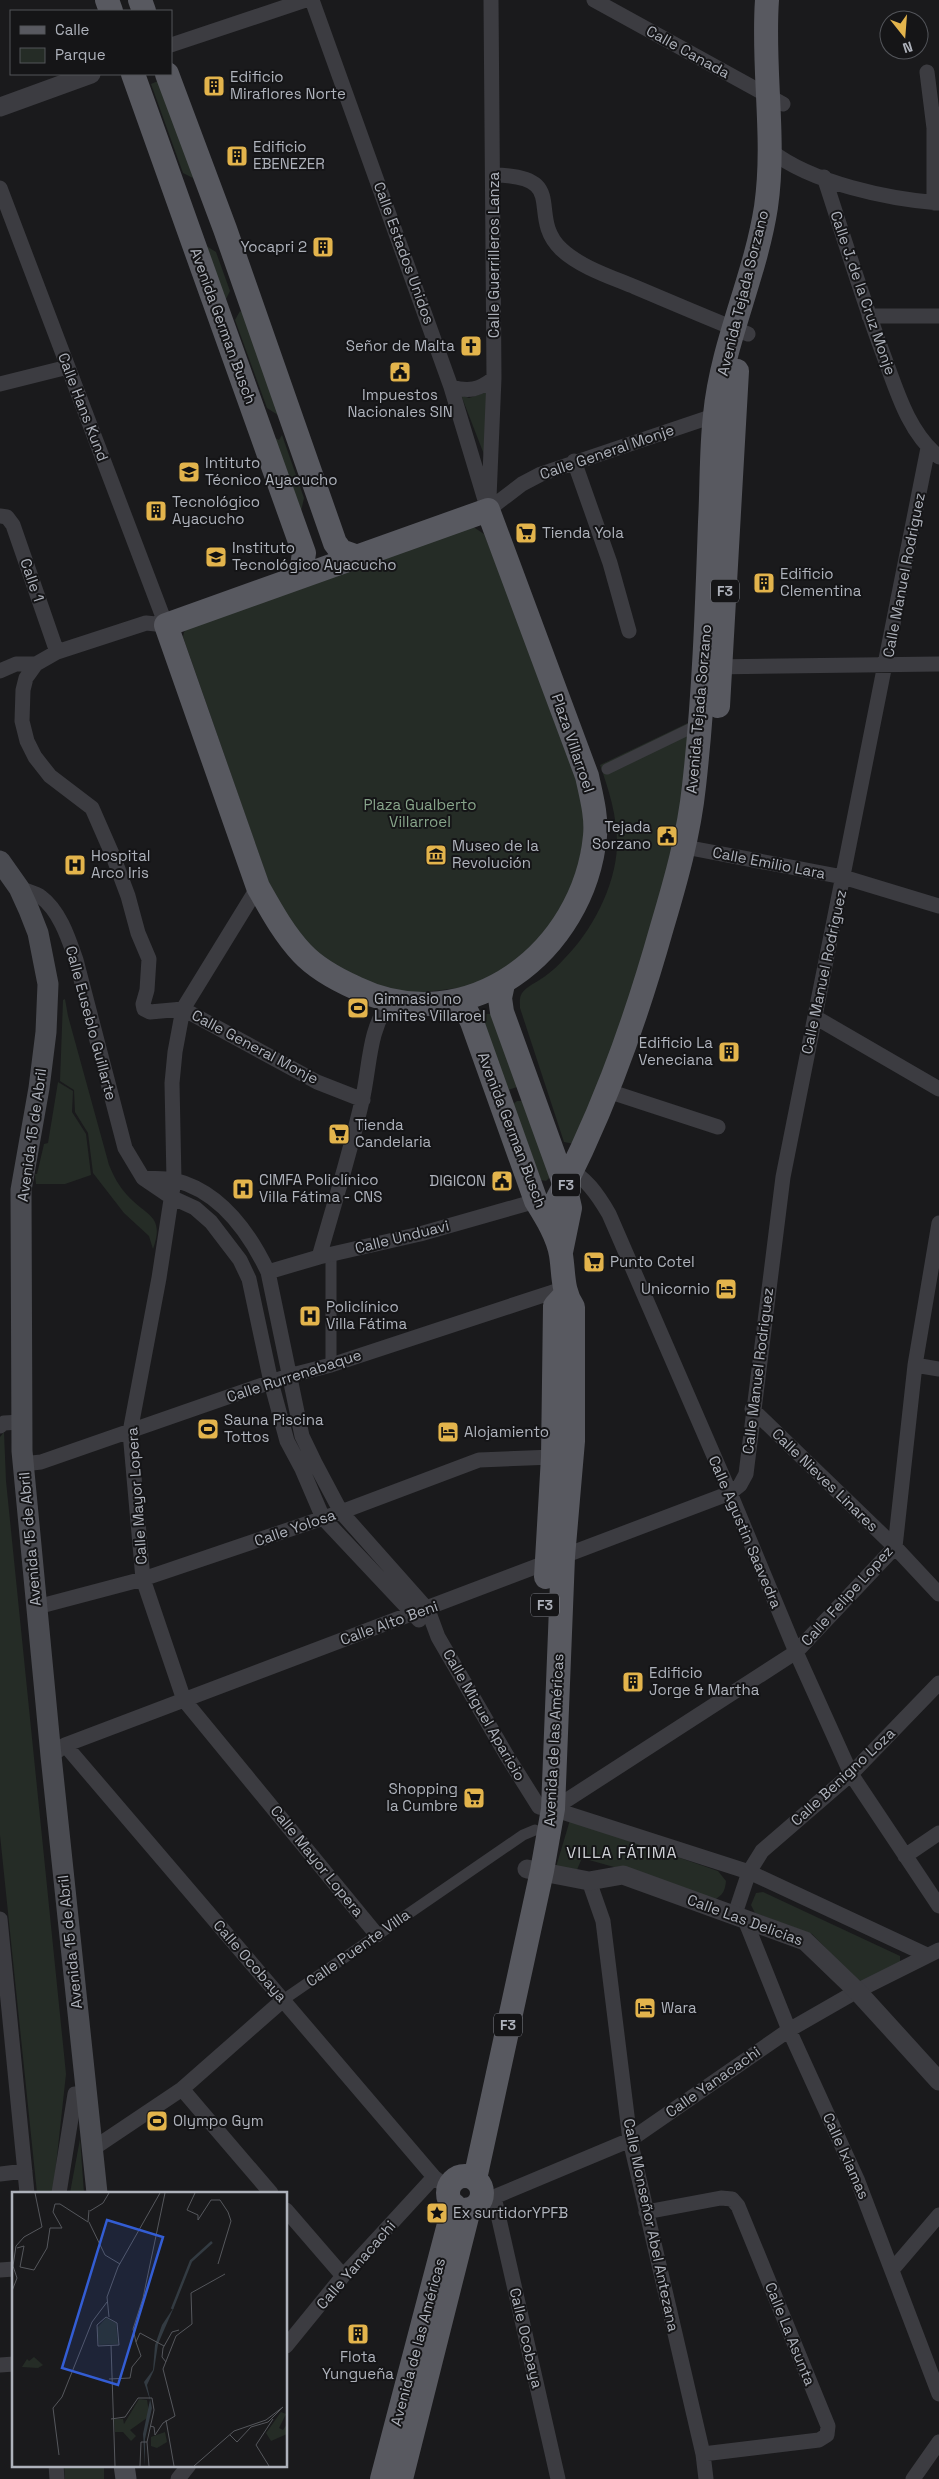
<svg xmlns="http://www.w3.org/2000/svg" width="939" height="2479" viewBox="0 0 939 2479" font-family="'Space Grotesk',sans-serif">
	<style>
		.green { fill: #252c26 }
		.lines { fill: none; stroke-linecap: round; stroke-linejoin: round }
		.pedestrian { stroke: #3c3c41; stroke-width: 11 }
		.minor { stroke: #3c3c41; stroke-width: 15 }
		.tertiary { stroke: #3c3c41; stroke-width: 19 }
		.secondary { stroke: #4a4b51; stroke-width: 21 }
		.primary { stroke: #585960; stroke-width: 24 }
		.labels { text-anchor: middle; stroke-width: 4; stroke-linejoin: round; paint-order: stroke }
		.shield { fill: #151517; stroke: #80838a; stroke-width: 1 }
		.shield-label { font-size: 14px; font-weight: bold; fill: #aeb2bb }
		.street-label { font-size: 15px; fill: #aeb2bb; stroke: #151517 }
		.poi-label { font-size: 15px; fill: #aeb2bb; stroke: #151517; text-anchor: start }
		.park-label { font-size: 15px; fill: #87a48a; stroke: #151517 }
		.neighbourhood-label { font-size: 16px; letter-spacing: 1px; fill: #cfd1d7; stroke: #151517 }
		.inset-river { fill: none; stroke: #333b42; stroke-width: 2.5 }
		.inset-road { fill: none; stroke: #55575c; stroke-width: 1 }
		.view { fill: #335dd4; fill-opacity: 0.15; stroke: #335dd4; stroke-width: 2.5 }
		.inset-edge { fill: none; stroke: #aeb2bb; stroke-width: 2.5 }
	</style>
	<rect width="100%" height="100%" fill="#1a1a1c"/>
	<path class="green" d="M160 80 195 179 183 173 151 84Z
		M203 244 216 252 230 291 226 299 221 296Z
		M240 311 244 314 281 417 267 408 235 320Z
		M487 392 485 457 461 395 469 398Z
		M282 435 304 498 300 516 273 437 279 440Z
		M472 526 484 534 582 774 589 806 573 896 539 942 495 975 465 987 426 992H403L379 987 333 966 298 935 269 883 183 637 184 632 198 615Z
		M694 720 681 828 629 1005 575 1144 564 1142 520 1008C520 1002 519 998 522 993 527 986 537 982 544 977 551 972 558 966 564 959 592 931 615 887 617 847 618 819 609 790 600 765Z
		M65 999 68 1016 109 1165C114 1177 119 1186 127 1195 147 1217 165 1215 153 1249L149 1236 124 1213 93 1173 88 1133 75 1112 74 1090 60 1081 63 1000Z
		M486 1014H491L517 1087 508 1090 482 1017Z
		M58 1082 73 1091 72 1112 86 1134 91 1175 65 1184H36L35 1174H37L44 1144 48 1143Z
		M517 1101H522L550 1177 546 1181 541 1180 513 1104Z
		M4 1432 6 1481 66 2074 53 2193H37L0 1835V1437Z
		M570 1820 718 1871 726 1881C725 1891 723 1895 714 1900L628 1871 582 1858 576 1872 556 1867Z
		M763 1892 900 1956V1964L864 1982 857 1980 812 1934 755 1913 751 1905 756 1893Z
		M80 2139 84 2193H70Z
		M64 2465H104V2479H65Z"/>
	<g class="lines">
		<path class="pedestrian" d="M607 769 700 724
			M331 1254V1365
			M283 2000 523 1835 535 1830"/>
		<path class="minor" d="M312 0 451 387 488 510
			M594 0 783 104
			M171 45 306 0
			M927 72 934 128V203
			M771 151C812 183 888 199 939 203
			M494 175C571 176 526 215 561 249 580 267 611 277 635 287 673 303 710 319 748 334
			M824 177C843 235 861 294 882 351 896 388 907 431 939 457
			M0 188 166 625 146 623 57 652 36 664 26 678 23 690 22 721 27 741 35 757 50 776 92 808 113 856 128 896 138 933 149 959 147 990 143 1004 144 1009 150 1012 183 1009 317 1082 363 1100
			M869 316H939
			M0 384 68 367
			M451 387C469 392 479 390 494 378
			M574 461 610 563 629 631
			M489 498 494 378 491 0
			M488 510 522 484 541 474 722 413
			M0 516 7 517 13 525 57 652
			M711 667 939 664
			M0 671 16 664H36
			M685 847 843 877 939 906
			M258 887 183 1009 175 1052 172 1083 174 1180 159 1278 130 1432 143 1579 184 1700 377 1935
			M19 888C26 891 36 893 41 897 60 911 69 940 76 960L125 1148 143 1178 171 1197 195 1208 211 1222 240 1260 249 1279 271 1382 287 1441 302 1469 323 1518 419 1620
			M815 1017 939 1089
			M608 1091 718 1127
			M565 1167C585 1176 598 1195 609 1214L730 1493 796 1652 851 1774 939 1906
			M143 1178C153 1179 164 1178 174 1180 220 1191 249 1232 268 1272L302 1436 315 1463 341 1512 428 1610 438 1637 507 1756 539 1807 553 1809 749 1872 927 1955
			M319 1257C334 1205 350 1153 362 1101 370 1068 368 1029 390 1002
			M268 1272 319 1257 420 1234 536 1201
			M915 1365 939 1369
			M752 1409 895 1547 939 1594
			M0 1426 4 1423 21 1422
			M23 1464 41 1462 288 1376 331 1365 565 1288
			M37 1607 143 1579 341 1512 479 1460 553 1457
			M65 1745 434 2177
			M51 1756 65 1745 730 1493 740 1485 746 1474 783 1177 928 448
			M553 1809 796 1652 895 1547 915 1365 939 1223
			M905 1856 939 1833
			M589 1881 603 1921 630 2140 703 2454 706 2479
			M734 1917 749 1872 762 1851 851 1774 939 1683
			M0 1919 27 2193
			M745 1920 789 2030 857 2179 939 2394
			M182 2089 271 2193
			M94 2148 182 2089 283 2000
			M0 2174 25 2171
			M59 2193 75 2094 86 2093
			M494 2197 558 2479
			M481 2198 494 2197 630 2140 789 2030 857 1991 939 1950
			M286 2210 343 2276
			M646 2212 721 2198 732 2199 738 2206 828 2426 827 2435 819 2440 703 2454
			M0 2270 14 2269
			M892 2270 939 2215
			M286 2346 343 2276 434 2177 449 2189
			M0 2365 14 2364
			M56 2465 57 2479
			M178 2479 189 2465
			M913 2479 939 2442"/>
		<path class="tertiary" d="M0 107 91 74
			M527 1869 589 1881 623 1875 805 1941 857 1991 939 2081"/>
		<path class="secondary" d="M0 861 19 888 29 910 38 933 48 984 46 1032 39 1088 21 1190 22 1451 51 1756 97 2193
			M124 2465 126 2479"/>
		<path class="primary" d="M107 0 111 11
			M140 0 144 11
			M133 74 304 553 302 566 295 578
			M167 74 225 229 335 543 341 551 355 556
			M488 510 587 776C591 795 597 816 595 836 584 951 468 1042 356 988 338 980 316 968 302 953 284 934 271 910 258 887L166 625Z
			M718 706 737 371
			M503 984 500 998 502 1012 565 1186 570 1208 561 1252
			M452 1002 466 1010 472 1022 536 1201C546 1217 558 1236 561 1255 564 1274 562 1291 573 1307V1441L563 1557 553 1809 542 1871 475 2179
			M547 1219C598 1125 633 1030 662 927 676 880 689 834 694 786 704 698 707 610 710 522 712 487 711 450 715 415 722 343 755 278 766 207 776 138 762 69 767 0
			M546 1577 553 1457 555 1306 565 1295
			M448 2193a17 17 0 1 1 34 0a17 17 0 1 1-34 0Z
			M382 2479 454 2205
			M401 2479 469 2209"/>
	</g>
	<defs>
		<g id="building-square" transform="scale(1.125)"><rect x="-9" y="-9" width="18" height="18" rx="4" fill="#e3b44c" stroke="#151517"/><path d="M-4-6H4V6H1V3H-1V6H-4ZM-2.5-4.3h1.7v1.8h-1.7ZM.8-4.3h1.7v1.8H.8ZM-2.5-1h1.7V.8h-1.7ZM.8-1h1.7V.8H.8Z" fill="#111"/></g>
		<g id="church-square" transform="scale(1.125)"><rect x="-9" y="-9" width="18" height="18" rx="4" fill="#e3b44c" stroke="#151517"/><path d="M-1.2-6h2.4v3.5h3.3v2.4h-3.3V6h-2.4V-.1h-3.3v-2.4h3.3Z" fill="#111"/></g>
		<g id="civic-square" transform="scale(1.125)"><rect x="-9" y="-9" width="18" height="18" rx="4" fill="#e3b44c" stroke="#151517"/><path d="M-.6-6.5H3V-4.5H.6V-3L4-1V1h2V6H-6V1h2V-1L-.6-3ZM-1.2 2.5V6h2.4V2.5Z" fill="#111"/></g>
		<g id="university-square" transform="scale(1.125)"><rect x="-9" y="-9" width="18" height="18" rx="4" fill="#e3b44c" stroke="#151517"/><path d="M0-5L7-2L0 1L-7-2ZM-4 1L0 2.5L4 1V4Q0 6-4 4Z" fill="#111"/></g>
		<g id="supermarket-square" transform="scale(1.125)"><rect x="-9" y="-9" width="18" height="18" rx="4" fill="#e3b44c" stroke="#151517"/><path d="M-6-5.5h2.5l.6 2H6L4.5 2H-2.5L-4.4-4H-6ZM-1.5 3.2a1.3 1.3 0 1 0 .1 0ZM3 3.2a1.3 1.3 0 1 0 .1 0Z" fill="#111"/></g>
		<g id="museum-square" transform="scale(1.125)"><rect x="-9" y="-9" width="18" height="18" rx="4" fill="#e3b44c" stroke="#151517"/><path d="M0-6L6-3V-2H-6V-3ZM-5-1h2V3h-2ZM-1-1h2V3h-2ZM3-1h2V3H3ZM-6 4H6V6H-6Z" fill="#111"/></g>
		<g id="hospital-square" transform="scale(1.125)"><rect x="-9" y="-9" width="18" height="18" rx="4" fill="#e3b44c" stroke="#151517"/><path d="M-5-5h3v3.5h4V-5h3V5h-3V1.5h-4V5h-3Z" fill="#111"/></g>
		<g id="stadium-square" transform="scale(1.125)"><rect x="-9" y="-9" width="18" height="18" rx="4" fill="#e3b44c" stroke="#151517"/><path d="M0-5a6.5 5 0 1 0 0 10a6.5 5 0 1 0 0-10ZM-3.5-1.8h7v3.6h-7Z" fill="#111"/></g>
		<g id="hotel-square" transform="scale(1.125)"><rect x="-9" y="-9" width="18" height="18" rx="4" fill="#e3b44c" stroke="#151517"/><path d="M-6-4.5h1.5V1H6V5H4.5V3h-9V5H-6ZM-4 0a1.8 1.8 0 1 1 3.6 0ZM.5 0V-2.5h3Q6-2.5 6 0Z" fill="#111"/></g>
		<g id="sight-square" transform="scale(1.125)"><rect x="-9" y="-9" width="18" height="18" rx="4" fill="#e3b44c" stroke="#151517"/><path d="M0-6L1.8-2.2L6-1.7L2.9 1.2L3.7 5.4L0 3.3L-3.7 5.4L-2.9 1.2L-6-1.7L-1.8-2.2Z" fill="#111"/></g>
	</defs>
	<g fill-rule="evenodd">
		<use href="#building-square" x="214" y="86"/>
		<use href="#building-square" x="237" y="156"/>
		<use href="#building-square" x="323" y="247"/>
		<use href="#church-square" x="471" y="346"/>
		<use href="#civic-square" x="400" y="372"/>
		<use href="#university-square" x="189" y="472"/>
		<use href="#building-square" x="156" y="511"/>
		<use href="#supermarket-square" x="526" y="533"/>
		<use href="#university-square" x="216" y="557"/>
		<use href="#building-square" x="764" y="583"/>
		<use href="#civic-square" x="667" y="836"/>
		<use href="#museum-square" x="436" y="855"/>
		<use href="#hospital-square" x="75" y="865"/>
		<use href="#stadium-square" x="358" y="1008"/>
		<use href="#building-square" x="729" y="1052"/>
		<use href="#supermarket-square" x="339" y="1134"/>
		<use href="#civic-square" x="502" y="1181"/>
		<use href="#hospital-square" x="243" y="1189"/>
		<use href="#supermarket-square" x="594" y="1262"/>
		<use href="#hotel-square" x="726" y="1289"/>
		<use href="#hospital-square" x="310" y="1316"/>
		<use href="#stadium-square" x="208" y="1429"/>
		<use href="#hotel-square" x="448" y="1432"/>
		<use href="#building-square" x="633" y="1682"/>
		<use href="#supermarket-square" x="474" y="1798"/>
		<use href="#hotel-square" x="645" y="2008"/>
		<use href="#stadium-square" x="157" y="2121"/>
		<use href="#sight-square" x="437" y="2213"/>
		<use href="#building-square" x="358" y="2334"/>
	</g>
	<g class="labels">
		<g class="shield">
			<rect x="711" y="579.5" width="28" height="23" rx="4"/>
			<rect x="552" y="1173.5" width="28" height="23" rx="4"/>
			<rect x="531" y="1593.5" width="28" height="23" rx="4"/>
			<rect x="494" y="2013.5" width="28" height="23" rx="4"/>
		</g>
		<g class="shield-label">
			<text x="725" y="596">F3</text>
			<text x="566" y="1190">F3</text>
			<text x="545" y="1610">F3</text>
			<text x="508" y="2030">F3</text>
		</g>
		<g class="street-label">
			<text transform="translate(688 52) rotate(29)" y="5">Calle Canada</text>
			<text transform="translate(404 253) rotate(70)" y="5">Calle Estados Unidos</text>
			<text transform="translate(494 255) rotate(-90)" y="5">Calle Guerrilleros Lanza</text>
			<text transform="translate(743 293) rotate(-76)" y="5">Avenida Tejada Sorzano</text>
			<text transform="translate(863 293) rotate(71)" y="5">Calle J. de la Cruz Monje</text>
			<text transform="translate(223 326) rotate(70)" y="5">Avenida German Busch</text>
			<text transform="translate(83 407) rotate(69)" y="5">Calle Hans Kund</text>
			<text transform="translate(607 452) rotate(-19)" y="5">Calle General Monje</text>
			<text transform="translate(904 575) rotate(-79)" y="5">Calle Manuel Rodriguez</text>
			<text transform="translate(32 580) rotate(71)" y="5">Calle 1</text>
			<text transform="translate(699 709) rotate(-85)" y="5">Avenida Tejada Sorzano</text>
			<text transform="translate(573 743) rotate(71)" y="5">Plaza Villarroel</text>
			<text transform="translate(769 863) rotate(11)" y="5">Calle Emilio Lara</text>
			<text transform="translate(824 972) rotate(-78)" y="5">Calle Manuel Rodriguez</text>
			<text transform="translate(91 1023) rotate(75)" y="5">Calle Euseblo Guillarte</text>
			<text transform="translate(255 1047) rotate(28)" y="5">Calle General Monje</text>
			<text transform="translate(512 1130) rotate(69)" y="5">Avenida German Busch</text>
			<text transform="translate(32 1135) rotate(-82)" y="5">Avenida 15 de Abril</text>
			<text transform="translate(402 1237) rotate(-14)" y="5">Calle Unduavi</text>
			<text transform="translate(758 1371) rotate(-83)" y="5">Calle Manuel Rodriguez</text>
			<text transform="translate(294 1376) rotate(-18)" y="5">Calle Rurrenabaque</text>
			<text transform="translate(825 1480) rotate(44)" y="5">Calle Nieves Linares</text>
			<text transform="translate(137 1496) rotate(-94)" y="5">Calle Mayor Lopera</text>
			<text transform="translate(295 1528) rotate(-19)" y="5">Calle Yolosa</text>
			<text transform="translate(745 1532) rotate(67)" y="5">Calle Agustin Saavedra</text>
			<text transform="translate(30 1539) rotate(-95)" y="5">Avenida 15 de Abril</text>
			<text transform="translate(847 1596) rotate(-48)" y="5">Calle Felipe Lopez</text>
			<text transform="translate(389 1623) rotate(-20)" y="5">Calle Alto Beni</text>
			<text transform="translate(484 1715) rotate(60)" y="5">Calle Miguel Aparicio</text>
			<text transform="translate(554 1740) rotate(-87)" y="5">Avenida de las Américas</text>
			<text transform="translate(843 1777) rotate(-43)" y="5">Calle Benigno Loza</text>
			<text transform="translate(317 1861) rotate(51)" y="5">Calle Mayor Lopera</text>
			<text transform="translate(745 1920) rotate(20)" y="5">Calle Las Delicias</text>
			<text transform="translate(70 1942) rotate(-96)" y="5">Avenida 15 de Abril</text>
			<text transform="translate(358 1948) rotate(-35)" y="5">Calle Puente Villa</text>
			<text transform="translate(250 1961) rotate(49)" y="5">Calle Ocobaya</text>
			<text transform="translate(713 2082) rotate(-35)" y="5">Calle Yanacachi</text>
			<text transform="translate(846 2156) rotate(66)" y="5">Calle Ixiamas</text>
			<text transform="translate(651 2225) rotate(78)" y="5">Calle Monseñor Abel Antezana</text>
			<text transform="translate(356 2265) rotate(-49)" y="5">Calle Yanacachi</text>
			<text transform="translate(790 2334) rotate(68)" y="5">Calle La Asunta</text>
			<text transform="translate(526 2338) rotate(77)" y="5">Calle Ocobaya</text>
			<text transform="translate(418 2342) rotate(-75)" y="5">Avenida de las Américas</text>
		</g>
		<g class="poi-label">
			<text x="230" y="82">Edificio<tspan x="230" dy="17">Miraflores Norte</tspan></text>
			<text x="253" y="152">Edificio<tspan x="253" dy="17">EBENEZER</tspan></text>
			<text x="307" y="252" text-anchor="end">Yocapri 2</text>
			<text x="455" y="351" text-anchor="end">Señor de Malta</text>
			<text x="400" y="400" text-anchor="middle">Impuestos<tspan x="400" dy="17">Nacionales SIN</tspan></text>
			<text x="205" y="468">Intituto<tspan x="205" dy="17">Técnico Ayacucho</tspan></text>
			<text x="172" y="507">Tecnológico<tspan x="172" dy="17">Ayacucho</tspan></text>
			<text x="542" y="538">Tienda Yola</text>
			<text x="232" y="553">Instituto<tspan x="232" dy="17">Tecnológico Ayacucho</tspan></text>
			<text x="780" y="579">Edificio<tspan x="780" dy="17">Clementina</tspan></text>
			<text x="651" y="832" text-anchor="end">Tejada<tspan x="651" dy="17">Sorzano</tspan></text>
			<text x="452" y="851">Museo de la<tspan x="452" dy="17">Revolución</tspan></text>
			<text x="91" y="861">Hospital<tspan x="91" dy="17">Arco Iris</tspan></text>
			<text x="374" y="1004">Gimnasio no<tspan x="374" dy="17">Limites Villaroel</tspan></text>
			<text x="713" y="1048" text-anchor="end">Edificio La<tspan x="713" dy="17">Veneciana</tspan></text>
			<text x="355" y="1130">Tienda<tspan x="355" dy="17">Candelaria</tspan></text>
			<text x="259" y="1185">CIMFA Policlínico<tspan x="259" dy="17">Villa Fátima - CNS</tspan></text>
			<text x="486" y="1186" text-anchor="end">DIGICON</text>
			<text x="610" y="1267">Punto Cotel</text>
			<text x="710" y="1294" text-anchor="end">Unicornio</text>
			<text x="326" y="1312">Policlínico<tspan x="326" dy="17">Villa Fátima</tspan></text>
			<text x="224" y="1425">Sauna Piscina<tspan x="224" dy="17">Tottos</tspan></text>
			<text x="464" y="1437">Alojamiento</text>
			<text x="649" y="1678">Edificio<tspan x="649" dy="17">Jorge &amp; Martha</tspan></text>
			<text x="458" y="1794" text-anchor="end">Shopping<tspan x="458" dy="17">la Cumbre</tspan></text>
			<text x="661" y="2013">Wara</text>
			<text x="173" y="2126">Olympo Gym</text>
			<text x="453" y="2218">Ex surtidorYPFB</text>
			<text x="358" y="2362" text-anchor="middle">Flota<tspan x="358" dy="17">Yungueña</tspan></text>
		</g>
		<g class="park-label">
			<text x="420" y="810">Plaza Gualberto<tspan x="420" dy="17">Villarroel</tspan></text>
		</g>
		<g class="neighbourhood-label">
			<text x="622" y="1858">VILLA FÁTIMA</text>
		</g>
	</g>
	<g transform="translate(12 2192)">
		<rect width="275" height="275" fill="#1a1a1c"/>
		<path d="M94 126 104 131 106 152 87 153 85 136ZM22 165 31 173 26 176 10 175 15 167 17 169ZM127 207 135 208 137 220 135 226 118 238 124 244 119 249 111 240H103L102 227H111L112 232ZM269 220 274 222 267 236 271 238 275 232V242L259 249 254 241ZM153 240 155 250 145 256 139 254V245Z" fill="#252c26"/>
		<path d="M162 115 146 152 142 178 135 193 140 216 133 247V274L131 242 138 208 132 190 141 178 143 153 150 133Z" fill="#333b42"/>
		<path class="inset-river" d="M160 117 179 69 200 50"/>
		<path class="inset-road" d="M183 1 175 18 186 23V28L199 8H208L216 20 219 29 206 72M78 19 91 11 97 1M77 30 93 63 108 72M5 56 12 54 8 75 22 78 35 56 38 36H50L41 20 43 12H48L76 30 77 18M0 99 5 86 1 74 4 54 12 45 30 35 23 1M94 125 105 131 107 153 86 154 85 133ZM97 125 95 105 106 75 148 1M99 153 103 274M152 154 128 141 124 150 121 137 131 106 153 1M154 170 150 165 151 156 160 140 167 138M97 187 118 186 120 175 129 164 124 150M99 227 113 225 126 206H140L142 218 135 250 137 274M154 228 162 274M138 234 142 235 143 243 151 231 163 224 151 177 164 144 180 132 179 101 213 82M47 263 41 216 50 205 80 130 95 110M128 274 129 250H135M182 274 222 239 254 228 271 215 256 230 239 235 225 250 218 243M257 274 244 253 261 227"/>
		<path class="view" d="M95 28 151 45 106 193 50 176Z"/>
		<rect width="275" height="275" class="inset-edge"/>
	</g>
	<rect x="10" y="10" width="162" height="65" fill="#151517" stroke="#525459"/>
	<rect x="20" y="26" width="25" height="8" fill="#585960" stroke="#525459"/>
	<text x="55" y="35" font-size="15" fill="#aeb2bb">Calle</text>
	<rect x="20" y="48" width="25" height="15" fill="#252c26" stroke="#525459"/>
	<text x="55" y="60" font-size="15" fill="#aeb2bb">Parque</text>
	<g transform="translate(904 35) rotate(163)"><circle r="24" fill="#151517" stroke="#525459"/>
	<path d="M0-4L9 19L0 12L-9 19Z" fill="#e3b44c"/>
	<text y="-8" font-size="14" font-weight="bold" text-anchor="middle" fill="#aeb2bb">N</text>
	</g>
</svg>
